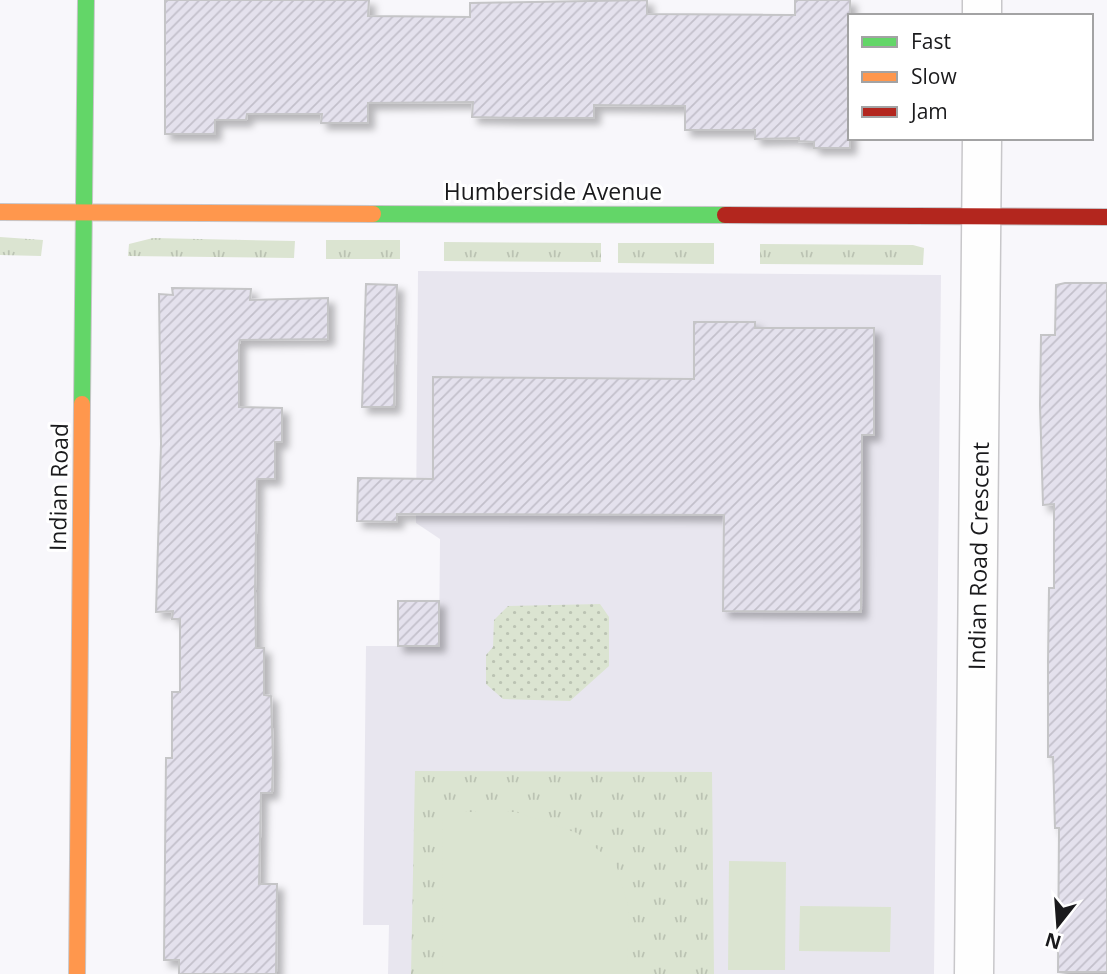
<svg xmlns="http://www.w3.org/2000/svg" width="1107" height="974" viewBox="0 0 1107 974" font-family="'Open Sans',sans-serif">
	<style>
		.built { fill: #e8e6ef }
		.grass { fill: url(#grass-tufts) }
		.park { fill: url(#park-dots) }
		.pitch { fill: #dbe4d1 }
		.building { fill: url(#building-hatch); stroke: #c5c5c7; stroke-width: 2; filter: url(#shadow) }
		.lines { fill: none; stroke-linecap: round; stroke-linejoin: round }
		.street-casing { stroke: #c8c7ca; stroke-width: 41 }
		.fast-casing { stroke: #c8c7ca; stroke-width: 18 }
		.slow-casing { stroke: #c8c7ca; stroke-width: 18 }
		.jam-casing { stroke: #c8c7ca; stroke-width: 18 }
		.street { stroke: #fefefe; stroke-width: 38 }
		.fast { stroke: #63d668; stroke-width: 16 }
		.slow { stroke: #ff974d; stroke-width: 16 }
		.jam { stroke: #b3261e; stroke-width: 16 }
		.labels { text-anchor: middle; stroke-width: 6; stroke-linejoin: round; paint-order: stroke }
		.street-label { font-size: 23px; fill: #1a1a1c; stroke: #fff }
	</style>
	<defs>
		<pattern id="grass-tufts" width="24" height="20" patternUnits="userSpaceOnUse" patternTransform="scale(1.75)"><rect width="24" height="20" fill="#dbe4d1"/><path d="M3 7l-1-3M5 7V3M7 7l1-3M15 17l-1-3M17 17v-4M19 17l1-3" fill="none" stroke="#bbc3b3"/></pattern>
		<pattern id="park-dots" width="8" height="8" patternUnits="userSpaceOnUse" patternTransform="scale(1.75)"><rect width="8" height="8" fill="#dbe4d1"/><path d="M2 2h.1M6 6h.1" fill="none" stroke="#bbc3b3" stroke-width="1.8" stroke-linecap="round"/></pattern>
		<pattern id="building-hatch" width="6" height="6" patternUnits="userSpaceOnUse" patternTransform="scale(1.75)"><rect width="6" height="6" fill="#e4e1ed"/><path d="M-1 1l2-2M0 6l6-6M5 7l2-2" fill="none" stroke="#c3c0cb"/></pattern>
		<filter id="shadow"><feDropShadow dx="6" dy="6" stdDeviation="3.5" flood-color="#0004"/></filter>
	</defs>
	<rect width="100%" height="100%" fill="#f8f7fb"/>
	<path class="built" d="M418 271 941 275 934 974H388L389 925H363L366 646H439L440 539 416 523Z"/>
	<path class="grass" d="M0 237 43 240 41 256 0 255Z
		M153 238 295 241 294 258 128 256 129 244Z
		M326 240H400V259H326Z
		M444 242 601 243V262L444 261Z
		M618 243H714V264L618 263Z
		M760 244 913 245 924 248 923 265 760 264Z
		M415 771 712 772 714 974H411Z"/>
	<path class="park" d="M600 604 609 617V666L570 701 503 699 486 684V655L493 647 494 620 508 606Z"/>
	<path class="pitch" d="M443 812H516L577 833 616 864 629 909 627 974H442Z
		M729 861 786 862 785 970H728Z
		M800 906 891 907 890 952 799 951Z"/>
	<path class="building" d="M165 0H369L368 16 470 17V3L647 0V14L795 15V0H850V148H814V142L799 141V138L755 139V130H685V106L594 105V118H517L472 117 473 102 368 103V123H321L322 114H247L246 120H215V134H165Z
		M1065 283H1107V972H1058L1059 828H1055L1053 757H1048V662L1049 588H1054V504L1043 505 1040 405 1041 335H1055L1056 285Z
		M366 284 397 285 394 407H362Z
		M172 288 251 289 250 300 328 298V339L240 340 239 344V407L282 408V442H275V479H257L255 591 256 648H264V695L271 696 273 759 272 793H261L259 884H277L276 974H179V960H164L166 758H172V692H180V619H172L173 611 156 612 161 444 159 294 173 295Z
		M694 322H755V328H874V435H862L861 612 723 611 724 515 397 514V522L357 521 358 478 433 479V377L694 379Z
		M398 601H439V646H398Z"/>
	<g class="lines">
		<g class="street-casing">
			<path id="street" d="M982 0V16
				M974 974 982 138"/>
		</g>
		<g class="fast-casing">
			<path id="fast" d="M373 214 725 215
				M82 404 86 0"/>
		</g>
		<g class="slow-casing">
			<path id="slow" d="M0 212 373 214
				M77 974 82 404"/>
		</g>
		<g class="jam-casing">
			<path id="jam" d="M725 215 1107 217"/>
		</g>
		<use href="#street" class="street"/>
		<use href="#fast" class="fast"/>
		<use href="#slow" class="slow"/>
		<use href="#jam" class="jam"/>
	</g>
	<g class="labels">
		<g class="street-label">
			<text x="553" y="200">Humberside Avenue</text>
			<text transform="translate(59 487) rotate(-89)" y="8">Indian Road</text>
			<text transform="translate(979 556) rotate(-89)" y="8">Indian Road Crescent</text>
		</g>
	</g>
	<rect x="848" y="14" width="245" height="126" fill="#ffffff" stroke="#a3a3a4" stroke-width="2"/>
	<rect x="862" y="37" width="35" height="10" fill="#63d668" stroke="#a3a3a4" stroke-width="2"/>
	<text x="911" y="49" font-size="21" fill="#1a1a1c">Fast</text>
	<rect x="862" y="72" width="35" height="10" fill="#ff974d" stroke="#a3a3a4" stroke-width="2"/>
	<text x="911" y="84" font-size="21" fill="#1a1a1c">Slow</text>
	<rect x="862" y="107" width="35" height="10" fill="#b3261e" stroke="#a3a3a4" stroke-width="2"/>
	<text x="911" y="119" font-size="21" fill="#1a1a1c">Jam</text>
	<g transform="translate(1058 925) rotate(197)" stroke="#ffffff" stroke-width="5" paint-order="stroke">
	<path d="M0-5L12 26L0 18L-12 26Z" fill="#1a1a1c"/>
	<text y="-10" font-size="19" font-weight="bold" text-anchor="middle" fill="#1a1a1c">N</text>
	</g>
</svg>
